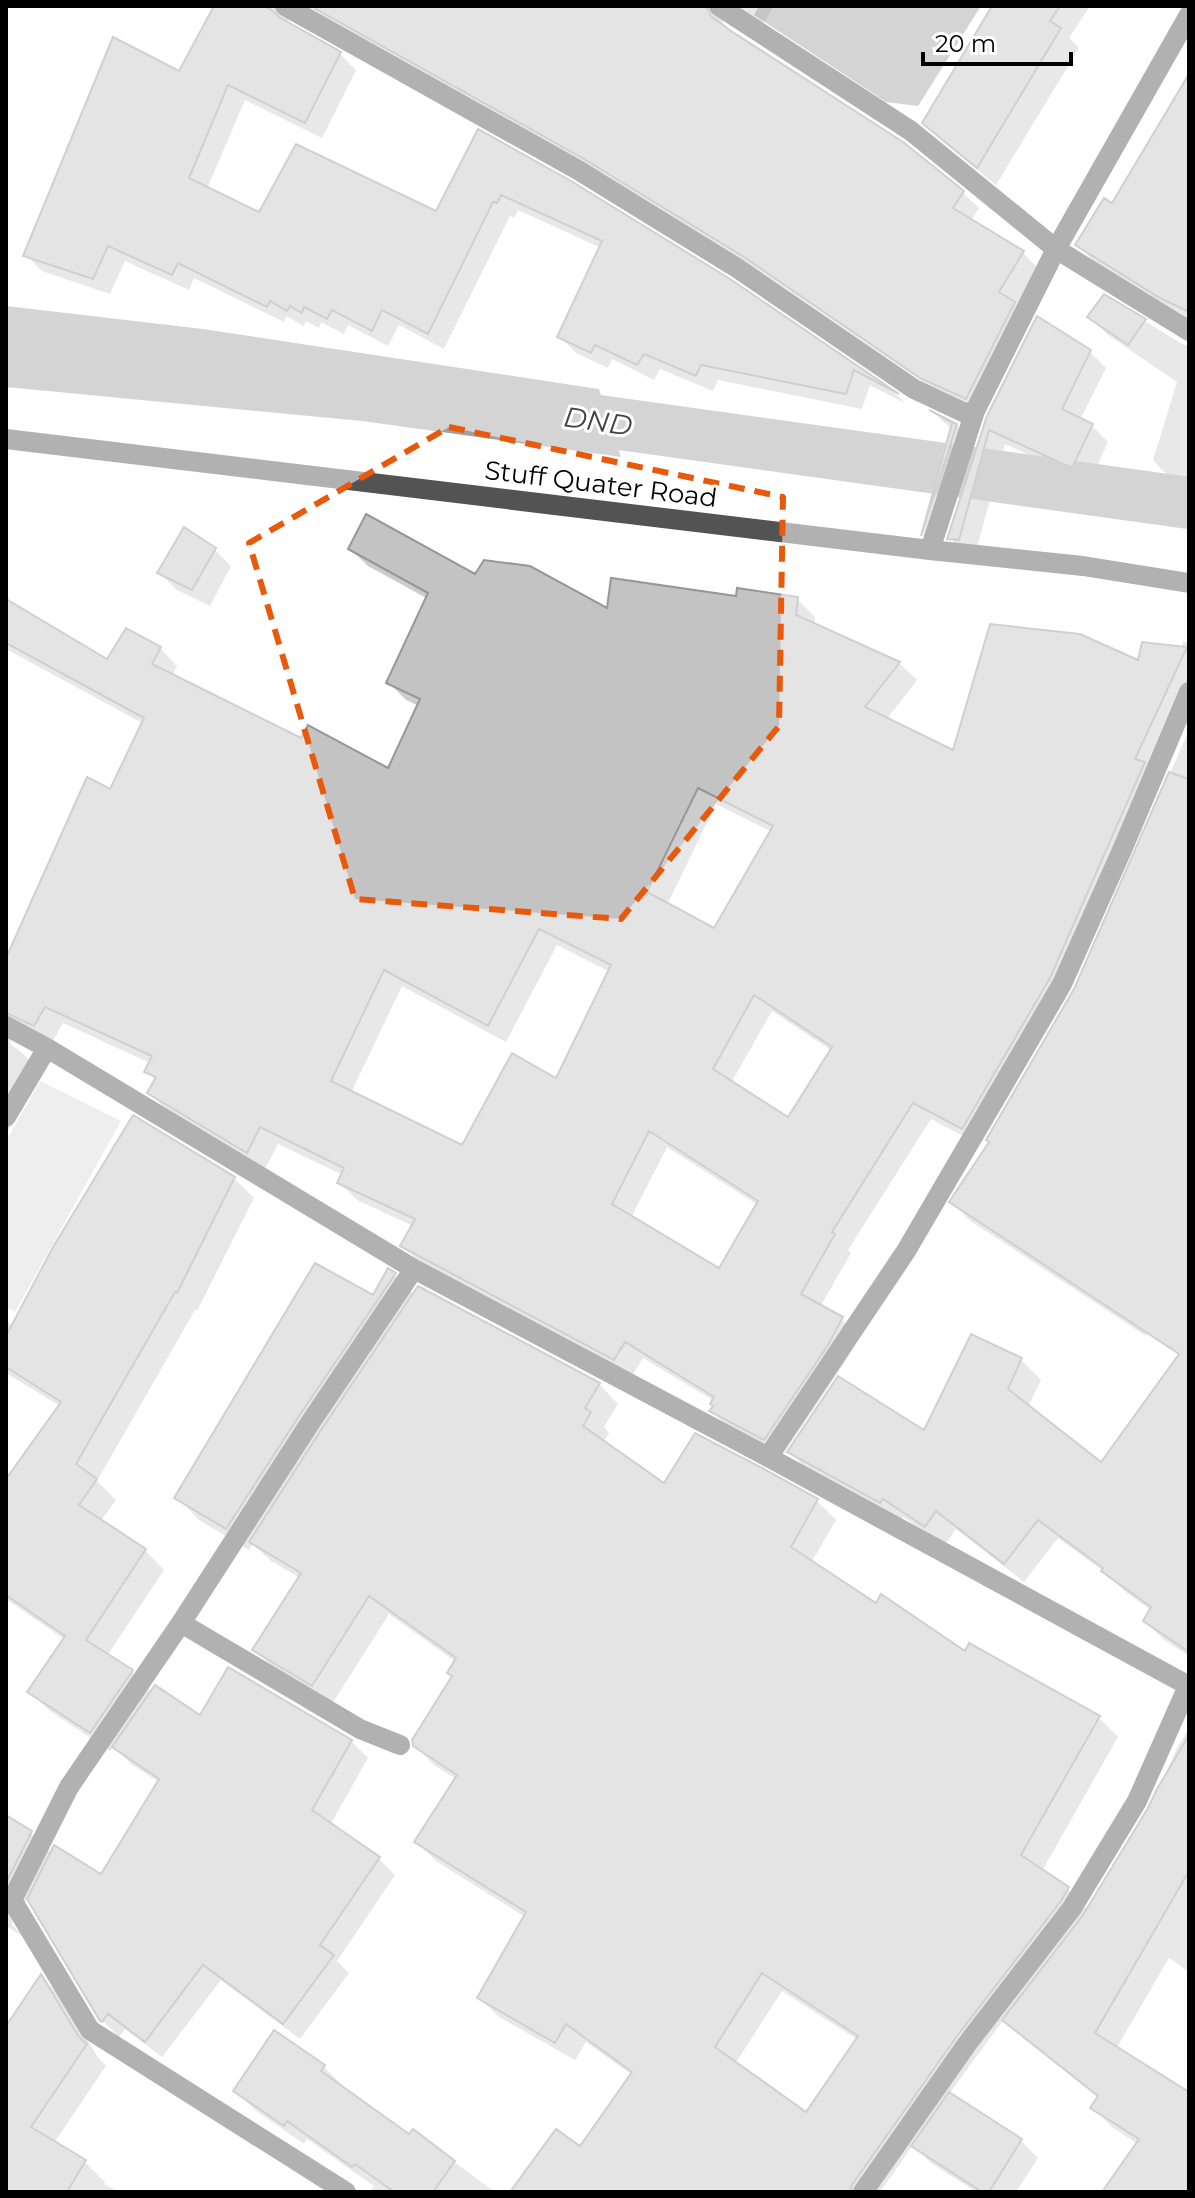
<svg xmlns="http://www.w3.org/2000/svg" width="1195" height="2198" viewBox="0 0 1195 2198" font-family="Montserrat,sans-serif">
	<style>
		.green { fill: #dadada }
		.water { fill: #a1a1a1 }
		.shadow { fill: #0003; fill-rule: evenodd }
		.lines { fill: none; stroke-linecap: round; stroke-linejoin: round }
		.canal { stroke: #a1a1a1; stroke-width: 52 }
		.building { fill: #c3c3c3; stroke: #979797; stroke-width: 2; fill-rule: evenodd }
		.minor { stroke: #535353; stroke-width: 20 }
		.marked { fill: none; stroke: #e8590c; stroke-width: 6; stroke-dasharray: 16 10; stroke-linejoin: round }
		.labels { text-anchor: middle; stroke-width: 6; stroke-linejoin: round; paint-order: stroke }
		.street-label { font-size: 26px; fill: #000; stroke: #fff }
		.water-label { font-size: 28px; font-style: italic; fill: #424242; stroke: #fff }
	</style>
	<rect width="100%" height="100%" fill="#fff"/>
	<path class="green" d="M40 1081 121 1121 15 1312 6 1307V1141Z"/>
	<path class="water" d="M759 6H981L918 106 886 102 754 15Z
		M6 306 203 329 599 389 621 457 362 421 6 387Z"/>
	<path class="shadow" d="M216 6H774L764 23 723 16V26L962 192 979 208 971 221 1023 253 1039 269 1016 306 1030 320 983 414 939 393 763 273 603 174 290 15 288 23 340 54 356 70 322 138 245 100 207 189 260 215 437 213 478 131 729 281 898 396 906 404 870 385 862 409 718 380 713 391 660 369 654 380 612 359 608 368 576 353 559 336 601 248 518 210 514 218 510 216 444 349 399 325 388 346 348 325 344 334 321 322 319 328 306 321 304 326 286 316 284 322 194 278 189 290 125 261 110 294 42 271 26 255 180 74Z
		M994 6H1090L1069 38 1079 48 996 185 943 142 925 123Z
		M1189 78V322L1096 263 1077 245 1113 206Z
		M1104 296 1182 344 1189 346V484L1171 479 1153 460 1177 382 1108 335 1090 317Z
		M1090 352 1106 368 1080 420 1092 426 1108 442 1089 483 1005 444 975 555 966 554 950 538 989 417Z
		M938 417 956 425 973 443 938 550 923 535 952 429Z
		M214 549 231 566 210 606 177 590 160 573Z
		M350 549 476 577 608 611 738 598 797 599 815 617 814 625 899 663 917 680 886 720 954 753 1140 663 1181 648 1183 641 1189 643V716L1067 996 980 1145 931 1119 848 1250 851 1253 820 1307 841 1319 859 1336 845 1362 782 1456 729 1428 712 1411 714 1401 643 1358 632 1376 420 1263 403 1245 413 1226 357 1200 339 1182 343 1175 278 1144 265 1169 167 1110 149 1093 156 1081 147 1071 150 1063 63 1023 52 1043 12 1037 10 1044 20 1051 38 1068 6 1135V963L111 791 144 724 6 649V601L108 662 160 648 177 666 172 676 302 740 389 771 419 706 406 700 388 682 428 599 368 566ZM716 804 772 832 715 930 667 905ZM557 945 610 972 557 1081 463 1147 351 1093 402 986 506 1042ZM772 1011 832 1051 789 1120 731 1083ZM667 1147 758 1205 720 1271 631 1218Z
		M1189 730V1308L1171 1297 1146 1336 969 1220 952 1202 991 1143 1075 991Z
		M234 1178 254 1198 197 1311 195 1310 97 1481 116 1500 101 1521 145 1550 164 1570 107 1656 132 1672 152 1692 201 1718 351 1741 368 1758 330 1825 378 1858 395 1875 337 1961 349 1973 300 2039 221 1980 162 2057 125 2029 119 2037 101 2019 28 1897 21 1911 13 1919 12 1925 24 1937 6 1926V1817L31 1833 52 1854 101 1877 159 1782 131 1764 114 1746 110 1751 50 1711 30 1692 64 1639 6 1599V1482L60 1406 6 1373V1321L14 1326Z
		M394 1275 415 1295 599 1384 618 1404 604 1427 609 1433 603 1443 664 1486 816 1500 836 1520 811 1563 876 1605 965 1654 1099 1718 1118 1737 1042 1871 1068 1889 1089 1910 1150 1809 1177 1748 1189 1728V1972L1169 1958 1116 2049 1189 2095V2192H1104L1138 2144 1112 2127 1093 2108 1099 2098 1024 2039 1004 2019 949 2094 1021 2141 1038 2158 1016 2192H976L931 2163 913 2145 880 2192H513L580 2149 632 2075 586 2042 575 2060 499 2017 479 1998 525 1917 436 1861 417 1842 456 1779 434 1765 414 1745 454 1678 456 1662 389 1614 332 1704 274 1669 255 1650 300 1578 271 1561 253 1544 249 1550 199 1520 177 1497ZM782 1991 858 2040 807 2115 735 2064Z
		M972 1336 1021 1360 1041 1380 1028 1407 1101 1464 1189 1377V1656L1164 1640 1145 1621 1152 1611 1123 1590 1106 1573 1058 1538 1024 1582 956 1529 945 1545 903 1517 900 1521 809 1471 789 1452 925 1432Z
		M41 1977 61 1996 97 2056 106 2066 54 2143 85 2162 105 2182 104 2184 119 2192H6V2030Z
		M323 2066 343 2086 341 2088 410 2136 413 2132 495 2192H370L374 2186 307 2139 304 2144 255 2110 236 2091Z"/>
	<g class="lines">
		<path class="canal" d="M541 413 1189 503"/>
	</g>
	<path class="building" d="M214 6H264L273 11 279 17 341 52 305 123 228 85 189 178 259 212 296 144 436 211 478 129 571 181 730 279 899 394 854 370 846 394 701 365 696 376 644 354 637 365 595 345 591 353 557 337 602 241 501 195 497 203 493 202 428 334 382 310 372 331 332 310 327 319 304 307 302 313 290 306 287 311 270 301 267 307 178 263 172 275 108 246 93 279 23 256 113 37 179 71Z
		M318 6H706L711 16 731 31 903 142 964 191 953 208 1024 251 999 292 1015 302 966 399 920 378 744 257 584 159 316 9Z
		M992 6H1060L1050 21 1061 28 977 168 922 123Z
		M1189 74V312L1160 298 1075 245 1104 198 1112 203Z
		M1104 294 1146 319 1128 345 1087 317Z
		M1037 316 1091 350 1062 409 1093 424 1072 468 989 430 959 540 947 539 987 416Z
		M929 410 957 424 921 536 952 423Z
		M366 514 475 574 484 560 530 566 607 608 611 578 736 596 737 588 798 597 796 615 900 662 865 707 953 750 990 624 1080 634 1138 660 1142 642 1187 647 1135 759 1145 762 1050 978 962 1129 913 1103 832 1232 835 1234 801 1294 843 1317 828 1345 764 1440 709 1411 713 1406 710 1404 714 1397 625 1342 614 1360 400 1246 415 1219 337 1183 344 1168 260 1127 247 1153 147 1093 156 1077 144 1072 152 1056 45 1007 34 1026 6 1013V958L87 777 110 789 144 718 6 643V599L107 659 126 628 161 647 152 664 301 738 308 725 388 768 420 699 386 683 428 593 348 549ZM698 788 773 826 714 928 647 892ZM539 929 611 965 556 1078 512 1053 462 1145 331 1081 384 970 488 1026ZM754 995 832 1047 788 1117 713 1069ZM649 1131 758 1201 719 1268 612 1204Z
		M184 527 216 548 192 590 157 573Z
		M1169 772 1189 779V1652L1143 1621 1151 1607 1101 1571 1103 1568 1038 1520 1004 1564 936 1511 925 1527 883 1499 880 1503 787 1452 838 1376 924 1430 971 1334 1022 1358 1008 1389 1101 1462 1179 1354 949 1202 989 1142 986 1140 1074 989Z
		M133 1115 235 1177 177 1293 175 1292 76 1464 97 1479 79 1505 146 1549 86 1640 133 1670 90 1733 27 1692 65 1636 6 1595V1479L61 1402 6 1367V1336L53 1247Z
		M315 1263 373 1295 388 1268 396 1273 299 1416 226 1529 174 1498Z
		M418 1286 600 1383 585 1408 591 1412 583 1426 664 1483 695 1433 762 1468 818 1499 791 1547 876 1603 881 1594 965 1651 969 1643 1100 1716 1021 1855 1069 1887 1061 1901 957 2036 852 2185 850 2192H510L556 2129 580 2146 632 2072 566 2024 555 2043 477 1998 526 1912 414 1842 457 1775 413 1746 412 1740 452 1676 447 1673 456 1658 369 1596 312 1686 252 1650 301 1573 249 1542 321 1430ZM762 1973 858 2036 806 2112 715 2047Z
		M228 1667 352 1740 312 1810 380 1857 320 1945 334 1955 283 2024 203 1965 145 2042 108 2014 102 2022 100 2021 27 1899 54 1845 101 1874 159 1779 112 1747 155 1685 200 1715Z
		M1189 1735V1871L1095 2033 1189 2092V2192H1102L1139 2139 1090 2108 1098 2096 1002 2020 1083 1915 1148 1808 1157 1789Z
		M6 1815 32 1831 6 1883Z
		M41 1974 79 2037 87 2044 31 2127 86 2160 67 2192H6V2026Z
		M274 2030 325 2065 321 2071 409 2134 413 2129 455 2161 433 2192H394L355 2164 352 2167 287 2121 284 2126 233 2091Z
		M949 2092 1022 2139 989 2192H982L911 2146Z"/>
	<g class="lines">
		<path class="minor" d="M285 6 578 170 737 268 914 389 965 413 975 411
			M719 6 911 131 1056 249 1189 331
			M6 439 930 550 1083 566 1189 583
			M930 550 975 411 1056 249 1189 15
			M6 1026 47 1048 414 1269 768 1457 1189 1686
			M6 1117 47 1048
			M768 1457 906 1251 1062 984 1122 850 1189 692
			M181 1623 360 1729 400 1745
			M12 1900 90 2030 346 2192
			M6 1904 12 1900 69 1787 181 1623 310 1423 414 1269
			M863 2192 967 2044 1072 1908 1137 1801 1188 1686"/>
	</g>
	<path d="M0 0H1195V2198H0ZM449 427 783 497 779 726 621 919 355 899 249 543Z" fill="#fff" fill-opacity=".55" fill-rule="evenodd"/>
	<path class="marked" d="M449 427 783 497 779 726 621 919 355 899 249 543Z"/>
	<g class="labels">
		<g class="street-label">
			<text transform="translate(601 484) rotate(7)" y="9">Stuff Quater Road</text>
		</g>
		<g class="water-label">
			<text transform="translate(598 421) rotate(8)" y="10">DND</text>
		</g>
	</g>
	<rect width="1195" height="2198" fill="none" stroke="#000000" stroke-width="16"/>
	<path d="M923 52v12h148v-12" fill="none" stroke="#000000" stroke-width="4"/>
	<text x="935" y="52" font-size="24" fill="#000000" stroke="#ffffff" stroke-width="6" paint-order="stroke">20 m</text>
</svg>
